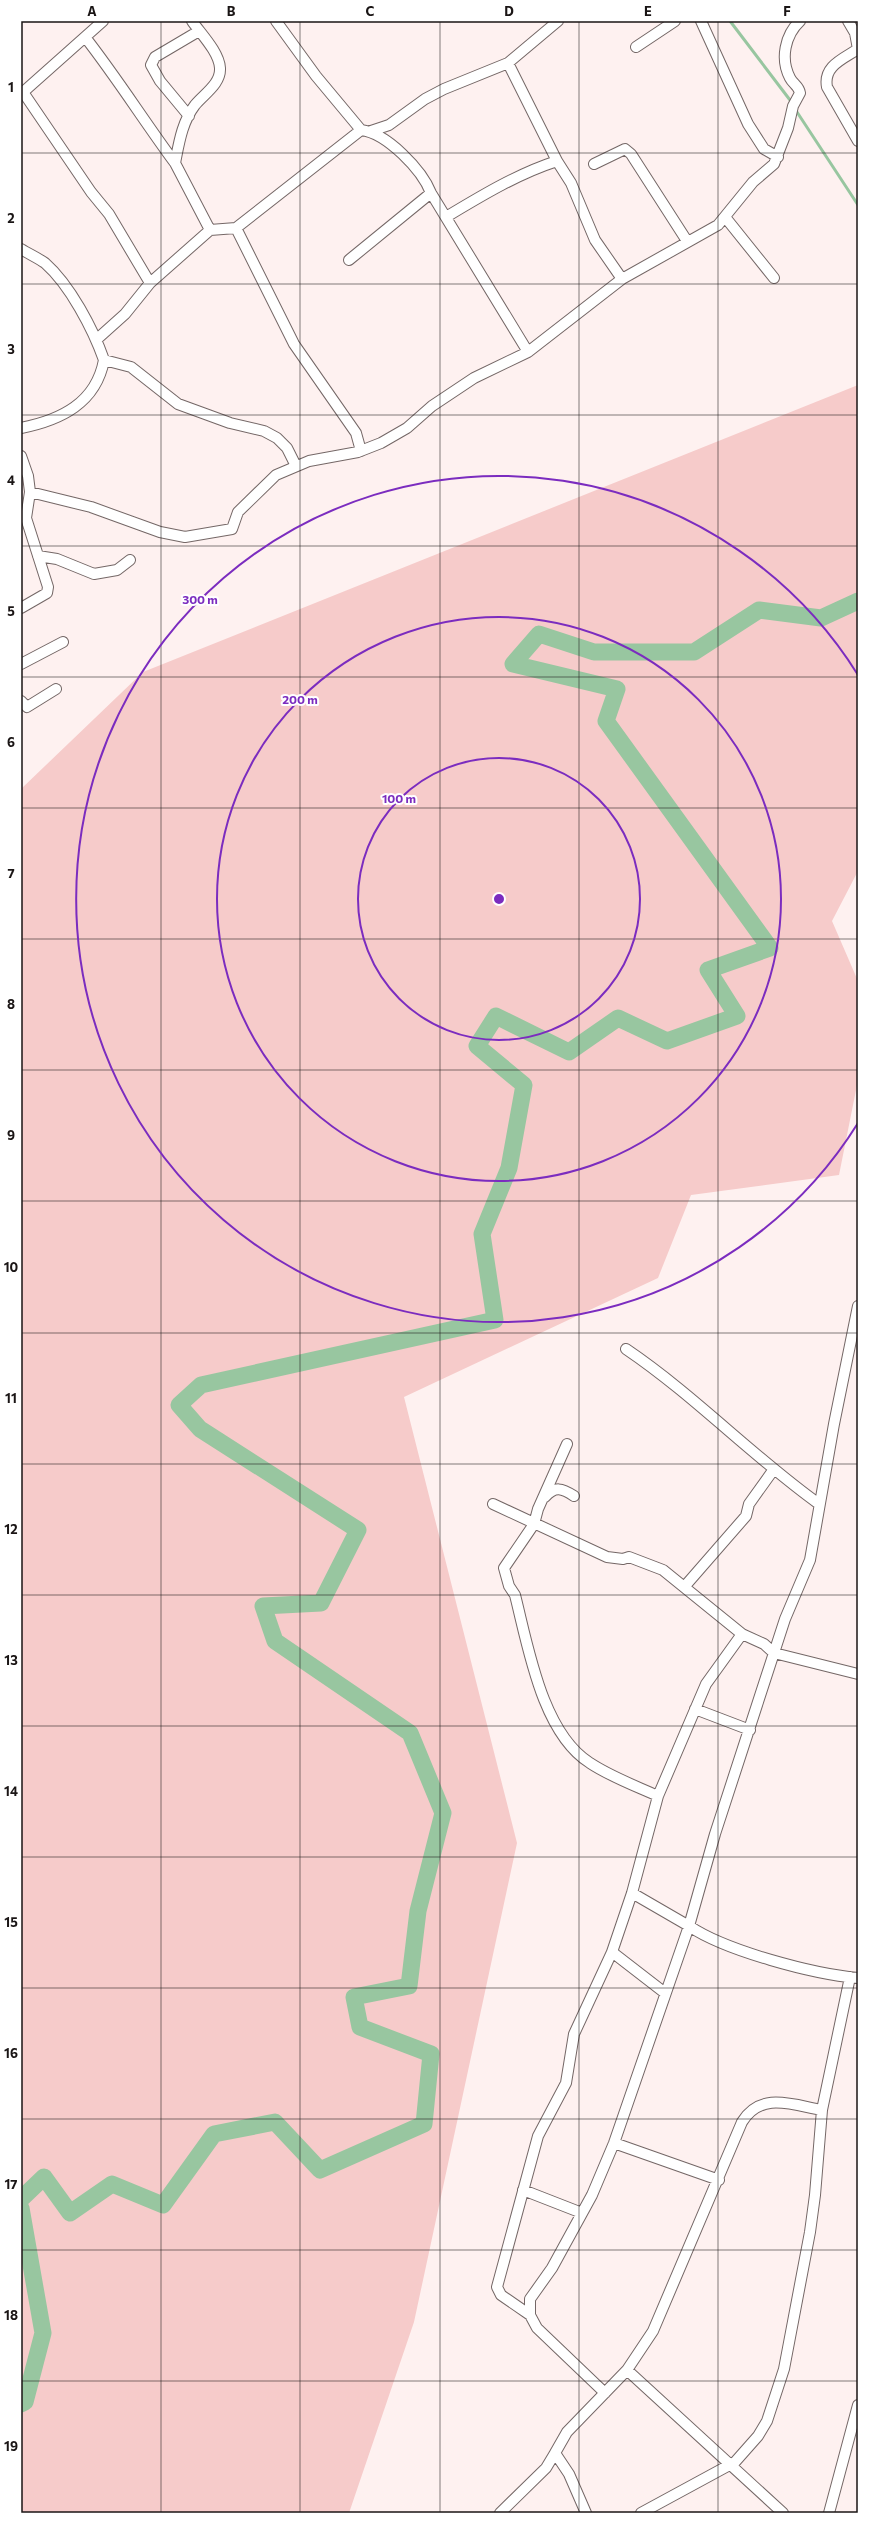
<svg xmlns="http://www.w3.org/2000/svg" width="879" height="2534" viewBox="0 0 879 2534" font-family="Commissioner,sans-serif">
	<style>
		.green { fill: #f6cbca }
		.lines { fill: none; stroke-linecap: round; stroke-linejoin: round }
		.stream { stroke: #98c6a0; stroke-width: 3 }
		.river { stroke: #98c6a0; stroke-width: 17 }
		.minor-casing { stroke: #746766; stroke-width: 12 }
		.minor { stroke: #fff; stroke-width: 10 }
		.grid { fill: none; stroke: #1a1515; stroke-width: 1; stroke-opacity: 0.55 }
		.ring { fill: none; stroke: #7b2cbf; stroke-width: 2 }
		.centre { fill: #7b2cbf; stroke: #fff; stroke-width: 2 }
		.ring-label { font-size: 12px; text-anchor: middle; font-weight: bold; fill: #7b2cbf; stroke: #fff; stroke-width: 4; stroke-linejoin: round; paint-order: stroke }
		.neatline { fill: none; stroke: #1a1515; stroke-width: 1.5 }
		.grid-label { font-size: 13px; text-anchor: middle; font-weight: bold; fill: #1a1515 }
	</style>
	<rect width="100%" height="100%" fill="#fef1f0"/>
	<path class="green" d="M858 385V871L832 921 858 981V1080L839 1175 691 1195 658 1278 404 1397 517 1843 414 2322 349 2513H21V789L143 672Z"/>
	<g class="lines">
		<path class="stream" d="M730 21 793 104
			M795 109 858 205"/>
		<path class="river" d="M21 2199 44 2177 70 2213 112 2184 163 2205 214 2134 275 2122 320 2170 424 2124 431 2054 360 2027 354 1997 409 1986 418 1911 443 1813 410 1733 275 1641 263 1606 321 1603 358 1530 200 1429 179 1405 201 1385 495 1320 482 1234 509 1168 524 1085 477 1046 496 1016 569 1052 618 1018 667 1041 737 1016 708 970 770 948 606 721 617 689 513 664 539 634 594 652H694L759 610 821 618 858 601
			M21 2208 43 2333 25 2402 21 2404"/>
		<g class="minor-casing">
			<path id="minor" d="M192 21C201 34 219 52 220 68 221 84 204 94 195 105 182 122 179 143 175 163L210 230
				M276 21 316 76 361 130
				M701 21 748 124 764 149 778 157
				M848 21 855 33 858 49
				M85 37C117 78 144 121 175 163
				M636 47 675 21
				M858 49C843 59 823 66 827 87L858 141
				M508 63 557 161 571 183 595 240 622 279
				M23 92 91 192 109 214 150 283
				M21 94 103 21
				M189 116 160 81 151 65 155 57 199 31
				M371 131 389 125 425 99 444 89 508 63 558 21
				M594 164 625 149 631 154 687 241
				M446 217C481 196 517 174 557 161
				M725 217 774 278
				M236 228 294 344 356 433 361 451
				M21 249C29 254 38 258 45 263 70 285 93 329 104 360L131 367 178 404 230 423 264 431 277 438 287 448 296 466
				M349 260 431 193
				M96 340 125 314 150 283 210 230 236 228 361 130C387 133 422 170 431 193L528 352
				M21 428C61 420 96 403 104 360
				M21 456 28 476 30 492 26 518 48 587 47 593 21 608
				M30 492 91 507 160 532 185 537 232 529 238 512 276 475 309 461 358 452 381 443 407 428 432 406 474 378 528 352 622 279 718 225 753 182 774 164 788 128 793 106 800 93C799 86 793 84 790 78 780 59 785 35 800 21
				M38 556 57 559 94 574 117 570 130 560
				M21 664 63 642
				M21 701 27 707 56 689
				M858 1306 834 1424 810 1560 785 1619 715 1834 689 1926C726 1951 813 1974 858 1978
				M626 1349C694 1395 752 1456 819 1504
				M567 1444 538 1509 534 1524 504 1568 509 1586 515 1595C528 1646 542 1733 590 1763 611 1777 636 1786 658 1796
				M545 1497C555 1486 562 1488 574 1496
				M493 1504 607 1557 623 1559 629 1557 663 1570 742 1634 764 1644 774 1653 858 1674
				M685 1586 746 1516 749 1504 774 1469
				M695 1709 750 1730
				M612 1952 665 1993
				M614 2143 719 2180
				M523 2190 582 2213
				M530 2315 501 2295 497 2287 538 2136 566 2083 574 2034 612 1952 632 1893 658 1796 706 1684 742 1634
				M627 2370 783 2513
				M605 2393 537 2328 530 2315V2299L552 2268 592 2195 614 2143 689 1926 632 1893
				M500 2513 546 2468 555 2453
				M586 2513 569 2474 555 2453 567 2432 627 2370 653 2331 742 2122C761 2091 793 2105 822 2110
				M641 2513 735 2462 758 2436 767 2421 784 2369 810 2232 815 2195 822 2110 850 1977
				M829 2513 858 2405"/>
		</g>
		<use href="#minor" class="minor"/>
	</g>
	<path class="grid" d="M161 21V2513M300 21V2513M440 21V2513M579 21V2513M718 21V2513M21 153H858M21 284H858M21 415H858M21 546H858M21 677H858M21 808H858M21 939H858M21 1070H858M21 1201H858M21 1333H858M21 1464H858M21 1595H858M21 1726H858M21 1857H858M21 1988H858M21 2119H858M21 2250H858M21 2381H858"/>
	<g class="ring">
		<circle cx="499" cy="899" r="141"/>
		<circle cx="499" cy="899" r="282"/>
		<path d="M858 1123A423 423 0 1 1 858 675"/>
	</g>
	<circle cx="499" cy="899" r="6" class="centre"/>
	<g class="ring-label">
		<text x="200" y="604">300 m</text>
		<text x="300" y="704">200 m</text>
		<text x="399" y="803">100 m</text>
	</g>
	<rect width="879" height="2534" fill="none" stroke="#ffffff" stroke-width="44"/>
	<rect x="22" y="22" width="835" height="2490" class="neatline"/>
	<g class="grid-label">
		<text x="92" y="16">A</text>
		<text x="231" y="16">B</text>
		<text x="370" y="16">C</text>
		<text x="509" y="16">D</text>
		<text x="648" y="16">E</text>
		<text x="787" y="16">F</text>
		<text x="11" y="92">1</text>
		<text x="11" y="223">2</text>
		<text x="11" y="354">3</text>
		<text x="11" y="485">4</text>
		<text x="11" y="616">5</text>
		<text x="11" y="747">6</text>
		<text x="11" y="878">7</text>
		<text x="11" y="1009">8</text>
		<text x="11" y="1140">9</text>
		<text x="11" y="1272">10</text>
		<text x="11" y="1403">11</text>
		<text x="11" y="1534">12</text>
		<text x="11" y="1665">13</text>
		<text x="11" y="1796">14</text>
		<text x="11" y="1927">15</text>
		<text x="11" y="2058">16</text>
		<text x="11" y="2189">17</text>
		<text x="11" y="2320">18</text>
		<text x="11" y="2451">19</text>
	</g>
</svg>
